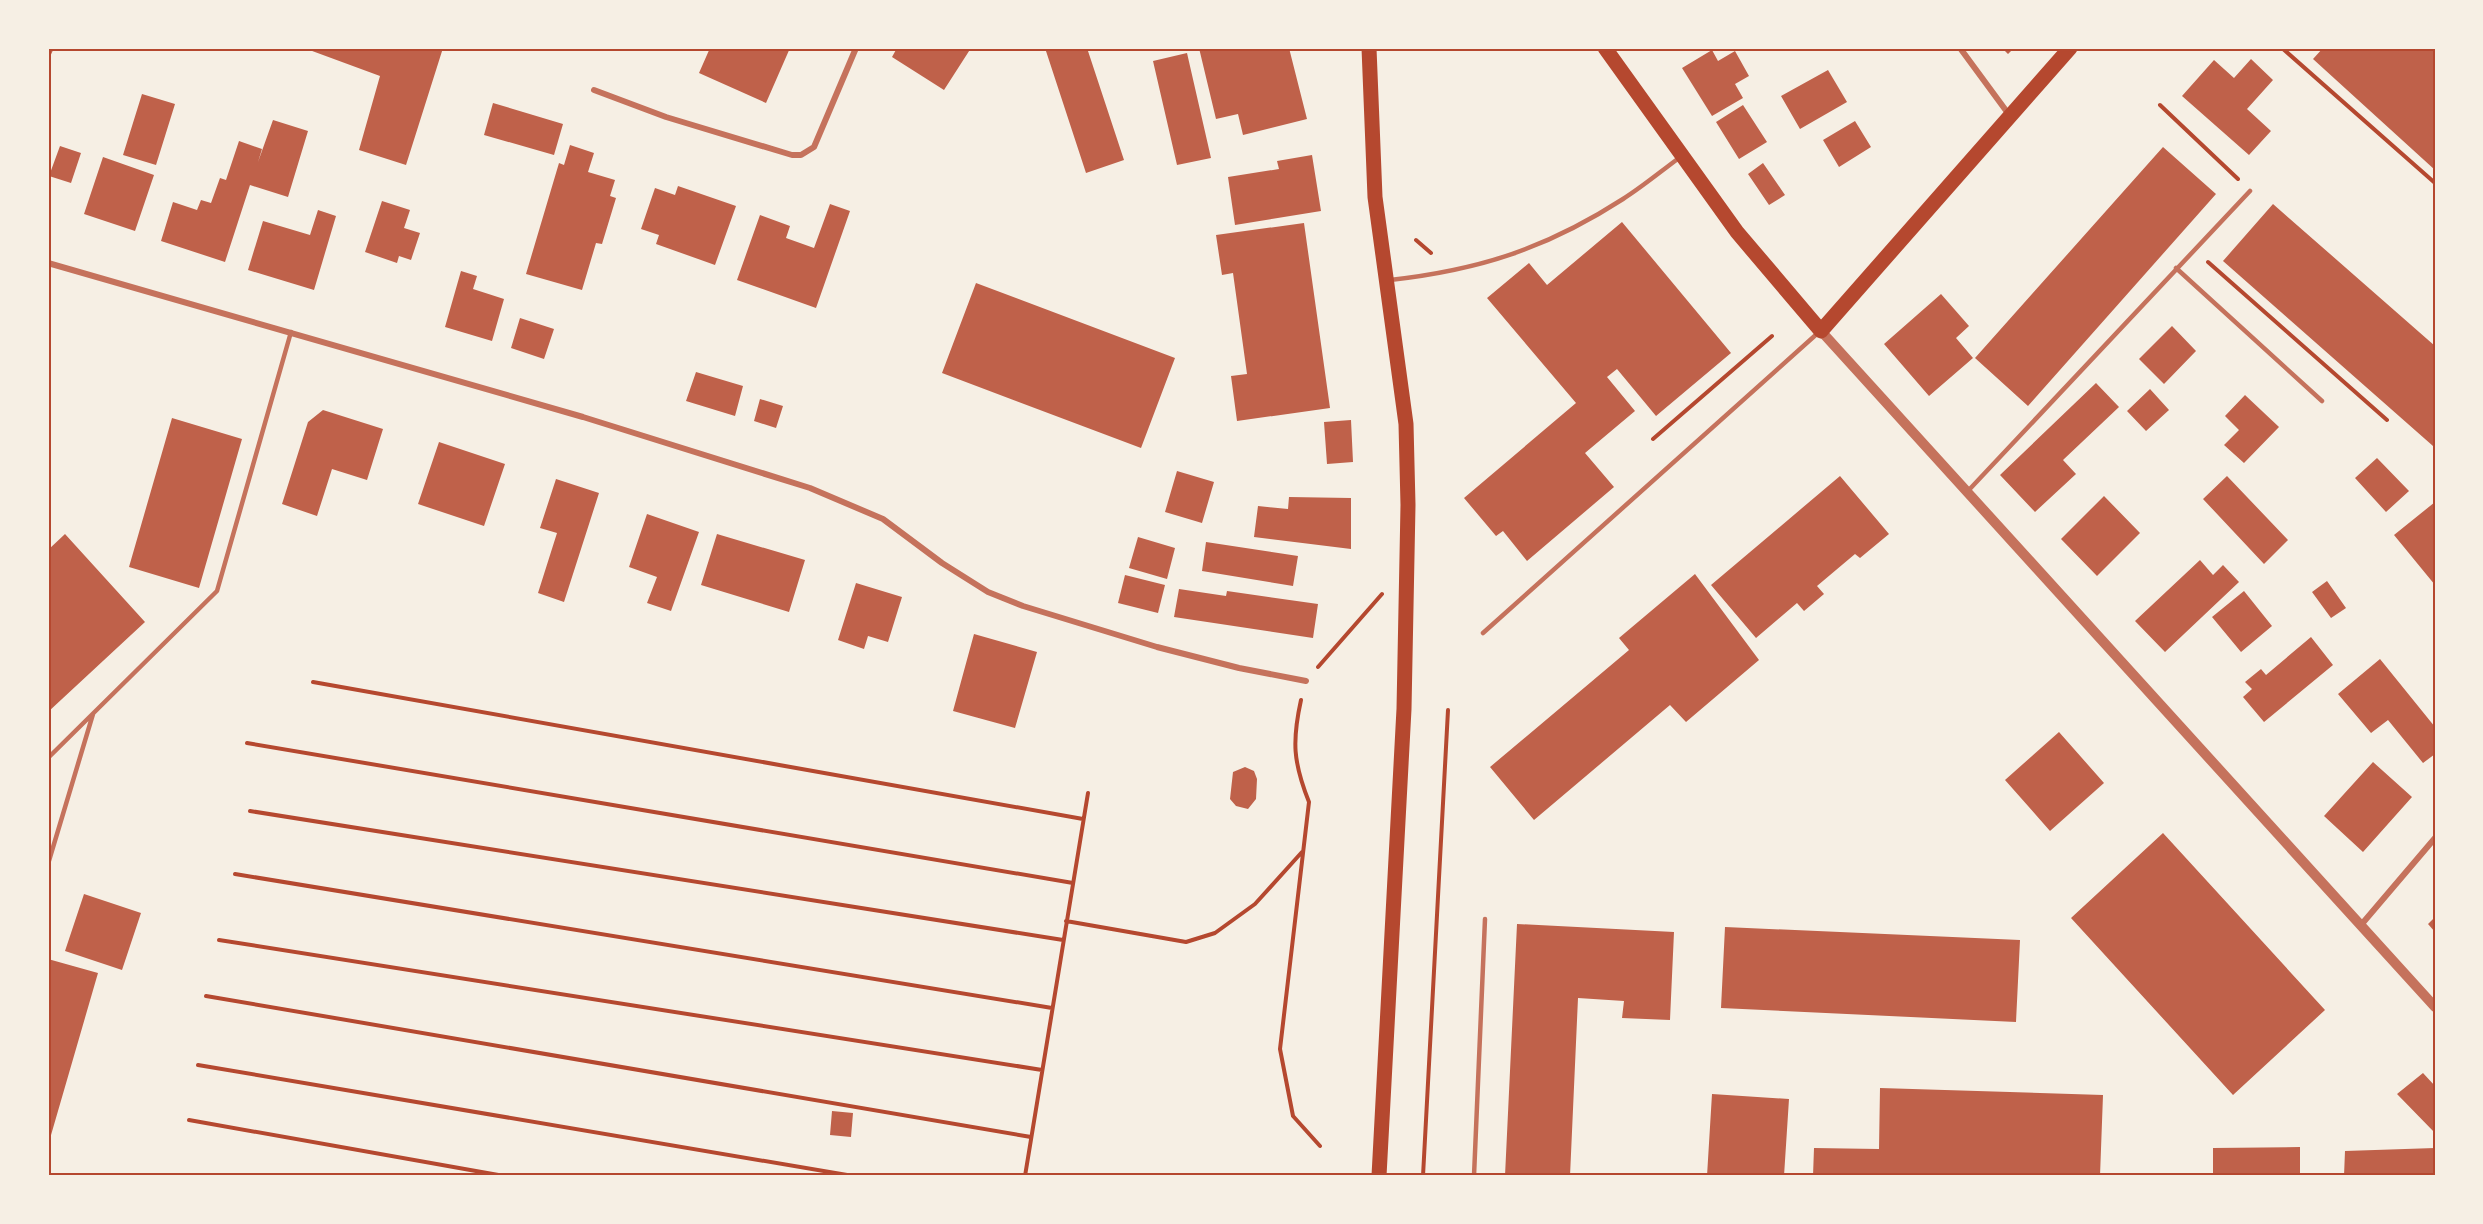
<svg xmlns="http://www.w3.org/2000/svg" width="2483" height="1224" viewBox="0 0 2483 1224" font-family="Overpass,sans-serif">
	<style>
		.building { fill: #bf614a }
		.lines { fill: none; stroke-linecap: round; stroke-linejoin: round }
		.path { stroke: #b5482f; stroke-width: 4 }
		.service { stroke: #c5725c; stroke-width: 4.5 }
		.minor { stroke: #c5725c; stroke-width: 6 }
		.tertiary { stroke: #c5725c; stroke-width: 10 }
		.primary { stroke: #b5482f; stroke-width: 15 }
		.neatline { fill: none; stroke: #b5482f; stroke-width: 2 }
	</style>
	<rect width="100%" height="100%" fill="#f6efe4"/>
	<path class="building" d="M48 48H54L48 61Z
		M304 48H443L406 165 359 150 380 76Z
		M710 48H790L766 103 699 73Z
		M897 48H971L944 90 892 57Z
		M1045 48H1087L1124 160 1086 173Z
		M1199 48H1289L1307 119 1243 135 1238 114 1216 119Z
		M2002 48H2014L2008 54Z
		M2323 48H2435V170L2313 59Z
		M1712 50 1718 61 1735 51 1749 76 1735 84 1743 98 1712 116 1682 68Z
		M1187 53 1211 158 1177 165 1153 61Z
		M2251 59 2273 80 2247 109 2271 131 2249 155 2182 96 2214 60 2234 78Z
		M1828 70 1847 102 1800 129 1781 96Z
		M142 94 175 104 156 165 123 155Z
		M493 103 563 124 554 155 484 135Z
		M1743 105 1767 142 1739 159 1716 122Z
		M273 120 308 131 288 197 250 185 225 262 161 241 173 202 197 210 201 200 211 203 220 178 226 180 239 141 262 149 258 162Z
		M1855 121 1871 147 1839 167 1823 140Z
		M570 145 594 153 588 172 615 180 610 196 616 198 602 244 596 243 582 290 526 274 559 163 564 165Z
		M60 146 81 153 71 183 49 176Z
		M2163 147 2216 194 2028 406 1975 358Z
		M1312 155 1321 211 1235 225 1228 177 1279 169 1277 161Z
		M103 157 154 175 135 231 84 214Z
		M1763 163 1785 195 1769 205 1748 174Z
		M678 186 736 206 715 265 656 244 659 235 641 229 655 188 675 195Z
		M382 201 410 210 404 228 420 233 411 260 399 256 397 263 365 252Z
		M830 204 850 211 816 308 737 280 760 215 790 226 786 238 814 248Z
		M2273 204 2435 346 2433 446 2223 261Z
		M318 210 336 216 314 290 248 270 263 221 310 235Z
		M1622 222 1731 353 1656 416 1617 369 1607 377 1635 411 1585 453 1614 487 1527 561 1503 531 1496 536 1464 498 1576 403 1487 298 1529 263 1547 285Z
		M1304 223 1330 408 1237 421 1231 376 1247 374 1233 273 1222 275 1216 235Z
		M461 271 477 276 473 289 504 299 492 341 445 327Z
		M976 283 1175 358 1141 448 942 373Z
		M1941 294 1969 326 1956 338 1973 358 1929 396 1884 344Z
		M520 318 554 329 544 359 511 348Z
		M2172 326 2196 351 2164 384 2139 359Z
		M696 372 743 386 735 416 686 401Z
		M2096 383 2119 407 2063 460 2076 474 2035 512 2000 475Z
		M2150 389 2169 410 2146 431 2127 411Z
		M2245 395 2279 427 2244 463 2224 445 2239 430 2225 416Z
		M760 399 783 406 776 428 754 421Z
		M323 410 383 429 367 480 332 469 317 516 282 504 308 422Z
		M172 418 242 439 199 588 129 567Z
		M1351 420 1353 462 1327 464 1324 422Z
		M439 442 505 464 484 526 418 504Z
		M2377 458 2409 491 2386 512 2355 478Z
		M1177 471 1214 482 1202 523 1165 512Z
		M1840 476 1889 534 1860 558 1855 554 1817 586 1824 594 1804 611 1797 603 1756 638 1711 585Z
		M2227 476 2288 540 2264 564 2203 499Z
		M556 479 599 493 564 602 538 593 557 533 540 528Z
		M2104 496 2140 533 2097 576 2061 539Z
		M1289 497 1351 498V549L1254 537 1258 506 1288 509Z
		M2435 502V585L2394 535Z
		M647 514 699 532 671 611 647 603 657 577 629 567Z
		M65 534 145 622 48 712V550Z
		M717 534 805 560 789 612 701 585Z
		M1138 537 1175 548 1167 579 1129 568Z
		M1206 542 1298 556 1293 586 1202 571Z
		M2200 560 2213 575 2223 565 2239 582 2165 652 2135 621Z
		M1695 574 1759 660 1686 722 1670 705 1534 820 1490 767 1629 650 1619 638Z
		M1125 575 1165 585 1158 613 1118 603Z
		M2327 581 2346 608 2331 618 2312 592Z
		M856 583 902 597 888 642 868 636 864 649 838 640Z
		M1179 589 1226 596 1227 591 1318 604 1313 638 1174 617Z
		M2244 591 2272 626 2241 652 2212 617Z
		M974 634 1037 652 1015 728 953 711Z
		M2311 637 2333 665 2264 722 2243 697 2252 689 2245 682 2261 669 2266 675Z
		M2380 659 2435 727V754L2423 763 2388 720 2371 733 2338 694Z
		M2059 732 2104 783 2050 831 2005 780Z
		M2373 762 2412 797 2363 852 2324 816Z
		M1245 767 1254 771 1257 779 1256 799 1248 809 1236 806 1230 799 1233 772Z
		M2163 833 2325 1010 2233 1095 2071 918Z
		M84 894 141 913 122 970 65 951Z
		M2435 917V932L2428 924Z
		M1517 924 1674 932 1670 1020 1622 1018 1624 1001 1578 998 1570 1176H1505Z
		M1725 927 2020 940 2016 1022 1721 1008Z
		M48 959 98 973 49 1142H48Z
		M2423 1073 2435 1086V1133L2397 1094Z
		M1880 1088 2103 1095 2100 1176H1813L1814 1148 1879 1149Z
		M1712 1094 1789 1099 1784 1176H1707Z
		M832 1111 853 1113 851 1137 830 1135Z
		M2300 1147V1176H2213V1148Z
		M2435 1148V1176H2344L2345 1151Z"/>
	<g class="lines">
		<path class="path" d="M2282 48 2435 183
			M2160 105 2238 179
			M1416 240 1431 253
			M2208 262 2387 420
			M1653 439 1772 336
			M1318 667 1382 594
			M313 682 1083 819
			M1301 700C1292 741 1293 762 1309 802L1280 1049 1293 1116 1320 1146
			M247 743 1073 883
			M250 811 1063 940
			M235 874 1052 1008
			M1066 921 1186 942 1215 933 1255 904 1302 852
			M219 940 1042 1070
			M206 996 1031 1137
			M198 1065 853 1176
			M189 1120 504 1176
			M1025 1176 1088 793
			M1423 1176 1448 710"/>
		<path class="service" d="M2176 268 2322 401
			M1390 280C1480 270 1547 248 1623 199 1642 187 1660 172 1679 158
			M1967 492 2250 191
			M1483 633 1819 332
			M48 758 217 591 291 332
			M48 864 93 714
			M1474 1176 1485 919"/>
		<path class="minor" d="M1960 48 2010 116
			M594 90 666 117 792 155H801L814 147 856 48
			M48 263 583 417 810 488 883 519 942 563 988 592 1023 606 1157 647 1239 668 1306 681
			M2361 925 2435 838"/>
		<path class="tertiary" d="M1821 331 2435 1007"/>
		<path class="primary" d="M1369 48 1375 197 1406 424 1408 505 1404 709 1379 1176
			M1605 48 1737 232 1821 331 2070 48"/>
	</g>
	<rect width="2483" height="1224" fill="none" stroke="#f6efe4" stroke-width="99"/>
	<rect x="50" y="50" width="2384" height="1124" class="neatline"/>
</svg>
